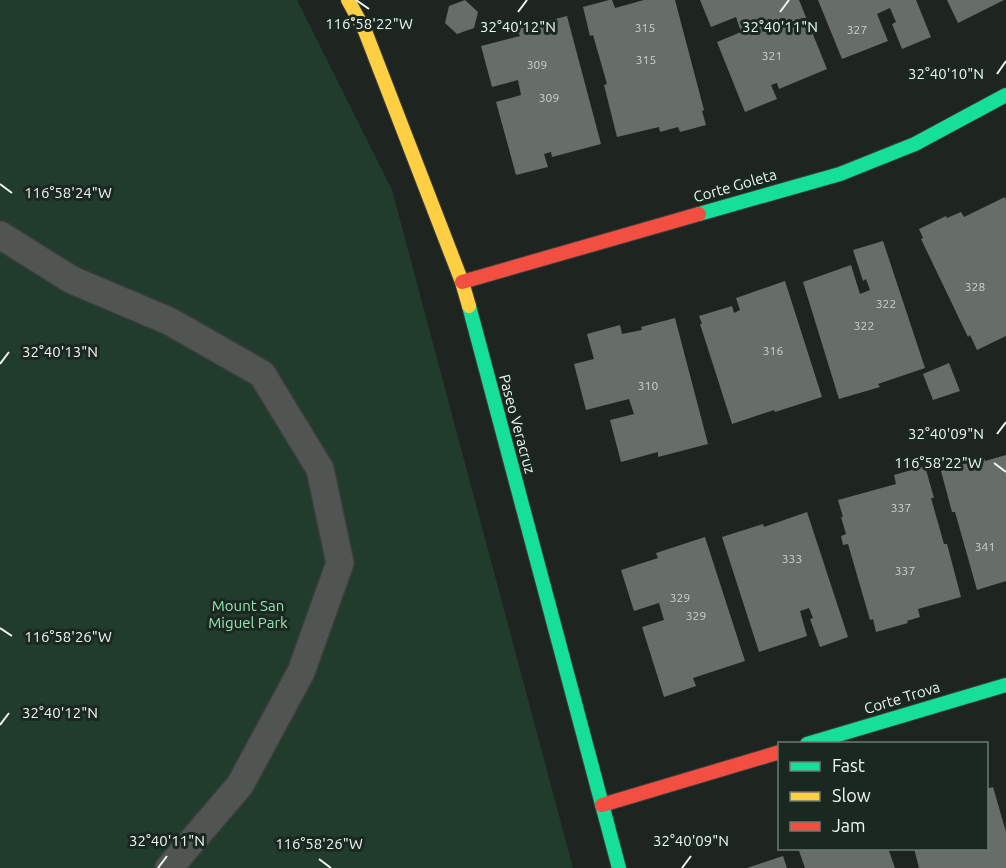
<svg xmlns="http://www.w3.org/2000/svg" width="1006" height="868" viewBox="0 0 1006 868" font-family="Ubuntu,sans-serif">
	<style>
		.green { fill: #213c2c }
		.building { fill: #676e6a }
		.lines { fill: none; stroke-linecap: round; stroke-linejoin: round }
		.lane-casing { stroke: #3a3f3c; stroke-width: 30 }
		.fast-casing { stroke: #3a3f3c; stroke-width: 16 }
		.slow-casing { stroke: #3a3f3c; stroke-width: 16 }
		.jam-casing { stroke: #3a3f3c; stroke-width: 16 }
		.lane { stroke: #505552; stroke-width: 27 }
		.fast { stroke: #16e098; stroke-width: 14 }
		.slow { stroke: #ffcf43; stroke-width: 14 }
		.jam { stroke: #f24e42; stroke-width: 14 }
		.ticks { fill: none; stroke: #eef6f1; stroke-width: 2 }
		.labels { text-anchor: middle; stroke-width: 6; stroke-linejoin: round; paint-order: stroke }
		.number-label { font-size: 12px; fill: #ccd4cf }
		.street-label { font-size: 15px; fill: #eef6f1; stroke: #1b2820 }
		.park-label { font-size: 15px; fill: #97e4b5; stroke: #1b2820 }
		.ticks-label { font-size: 15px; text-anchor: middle; fill: #eef6f1; stroke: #1b2820; stroke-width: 6; stroke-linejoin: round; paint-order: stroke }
	</style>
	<rect width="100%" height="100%" fill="#1e2521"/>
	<path class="green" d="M0 0H297L392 190 573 868H0Z"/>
	<path class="building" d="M465 0 478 12 474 28 457 34 445 23 449 6Z
		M609 0H612L615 8 644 0H675L704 110 702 111 706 125 680 132 678 127 660 132 659 127 617 137 604 85 607 84 593 35 590 36 583 7Z
		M700 0H799L827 69 779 89 777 83 771 85 777 99 745 112 717 42 741 32 736 17 711 27Z
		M818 0H916L931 37 902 49 892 24 896 22 890 8 877 14 888 41 842 59Z
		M947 0H1004L958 23Z
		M567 16 601 144 552 157 551 152 544 154 548 167 516 175 496 102 521 95 518 80 492 87 481 46 520 36 517 29Z
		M1005 197 1006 200V336L977 350 970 335 968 337 921 239 923 238 919 229 946 216 947 218 961 212 964 217Z
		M883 241 925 368 878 384 880 387 839 399 803 282 851 265 860 294 870 290 866 279 863 281 853 250Z
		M785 281 822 397 775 412 774 410 732 424 700 324H702L699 316 732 306 734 313 740 310 736 298Z
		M675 318 708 444 658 457V452L621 462 610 420 634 414 629 399 586 410 574 364 594 359 587 334 620 325 622 334 642 330 641 327Z
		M949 363 960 391 933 400 923 374Z
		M1006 455V581L977 590 955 512H952L941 471 984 458 985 461Z
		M925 466 934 498H931L944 544H947L961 597 918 609 920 617 907 621 908 623 876 632 873 619 870 620 848 544 843 545 841 536 846 534 841 517H843L838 500 896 484 894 475Z
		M807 512 848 637 820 647 810 619 813 618 809 608 800 611 807 636 759 652 722 537 763 524 764 527Z
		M705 537 745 661 693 678 696 686 664 697 642 627 664 620 659 603 634 611 621 570 658 558 656 553Z
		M993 787 1006 832V868H919L914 848H986V789Z
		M798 848H888L895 868H805Z
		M783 856 787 868H747Z"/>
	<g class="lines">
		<g class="lane-casing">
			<path id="lane" d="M0 235 72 280 169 321 262 374 320 469 340 563 301 672 240 785 169 868"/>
		</g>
		<g class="fast-casing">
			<path id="fast" d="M699 214 840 174 915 144 1006 95
				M469 306 619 868
				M807 744 1006 685"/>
		</g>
		<g class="slow-casing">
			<path id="slow" d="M348 0 365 31 462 282 469 306"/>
		</g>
		<g class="jam-casing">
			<path id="jam" d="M462 282 699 214
				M602 805 780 752"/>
		</g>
		<use href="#lane" class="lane"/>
		<use href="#fast" class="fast"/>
		<use href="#slow" class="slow"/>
		<use href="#jam" class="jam"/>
	</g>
	<path class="ticks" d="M356 0 369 9M518 12 527 0M780 12 789 0M997 74 1006 61M0 184 12 193M0 364 9 352M997 434 1006 422M994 463 1006 472M0 628 12 636M0 725 9 713M319 859 331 868M158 868 167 856M682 868 691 856"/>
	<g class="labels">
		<g class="number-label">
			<text x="645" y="32">315</text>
			<text x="857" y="34">327</text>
			<text x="772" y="60">321</text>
			<text x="646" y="64">315</text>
			<text x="537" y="69">309</text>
			<text x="549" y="102">309</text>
			<text x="975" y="291">328</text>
			<text x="886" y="308">322</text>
			<text x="864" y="330">322</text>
			<text x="773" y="355">316</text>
			<text x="648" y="390">310</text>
			<text x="901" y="512">337</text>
			<text x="985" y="551">341</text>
			<text x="792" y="563">333</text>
			<text x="905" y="575">337</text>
			<text x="680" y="602">329</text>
			<text x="696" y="620">329</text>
		</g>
		<g class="street-label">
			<text transform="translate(735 186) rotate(-16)" y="5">Corte Goleta</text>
			<text transform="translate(517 424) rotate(75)" y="5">Paseo Veracruz</text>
			<text transform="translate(902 698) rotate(-17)" y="5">Corte Trova</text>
		</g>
		<g class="park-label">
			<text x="248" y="611">Mount San<tspan x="248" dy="17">Miguel Park</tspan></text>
		</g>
	</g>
	<g class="ticks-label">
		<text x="369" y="29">116°58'22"W</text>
		<text x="518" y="32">32°40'12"N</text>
		<text x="780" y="32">32°40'11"N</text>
		<text x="946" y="79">32°40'10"N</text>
		<text x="68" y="198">116°58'24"W</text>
		<text x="60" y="357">32°40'13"N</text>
		<text x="946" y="439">32°40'09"N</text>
		<text x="938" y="468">116°58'22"W</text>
		<text x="68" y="642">116°58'26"W</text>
		<text x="60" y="718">32°40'12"N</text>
		<text x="167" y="846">32°40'11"N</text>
		<text x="691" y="846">32°40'09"N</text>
		<text x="319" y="849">116°58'26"W</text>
	</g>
	<rect x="778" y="742" width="210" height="108" fill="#1b2820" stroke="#6f7a74" stroke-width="1.5"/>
	<rect x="790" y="762" width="30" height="9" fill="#16e098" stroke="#6f7a74" stroke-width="1.5"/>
	<text x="832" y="772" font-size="18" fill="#eef6f1">Fast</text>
	<rect x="790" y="792" width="30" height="9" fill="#ffcf43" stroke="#6f7a74" stroke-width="1.5"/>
	<text x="832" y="802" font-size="18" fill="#eef6f1">Slow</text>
	<rect x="790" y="822" width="30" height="9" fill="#f24e42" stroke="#6f7a74" stroke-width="1.5"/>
	<text x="832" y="832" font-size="18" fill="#eef6f1">Jam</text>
</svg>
